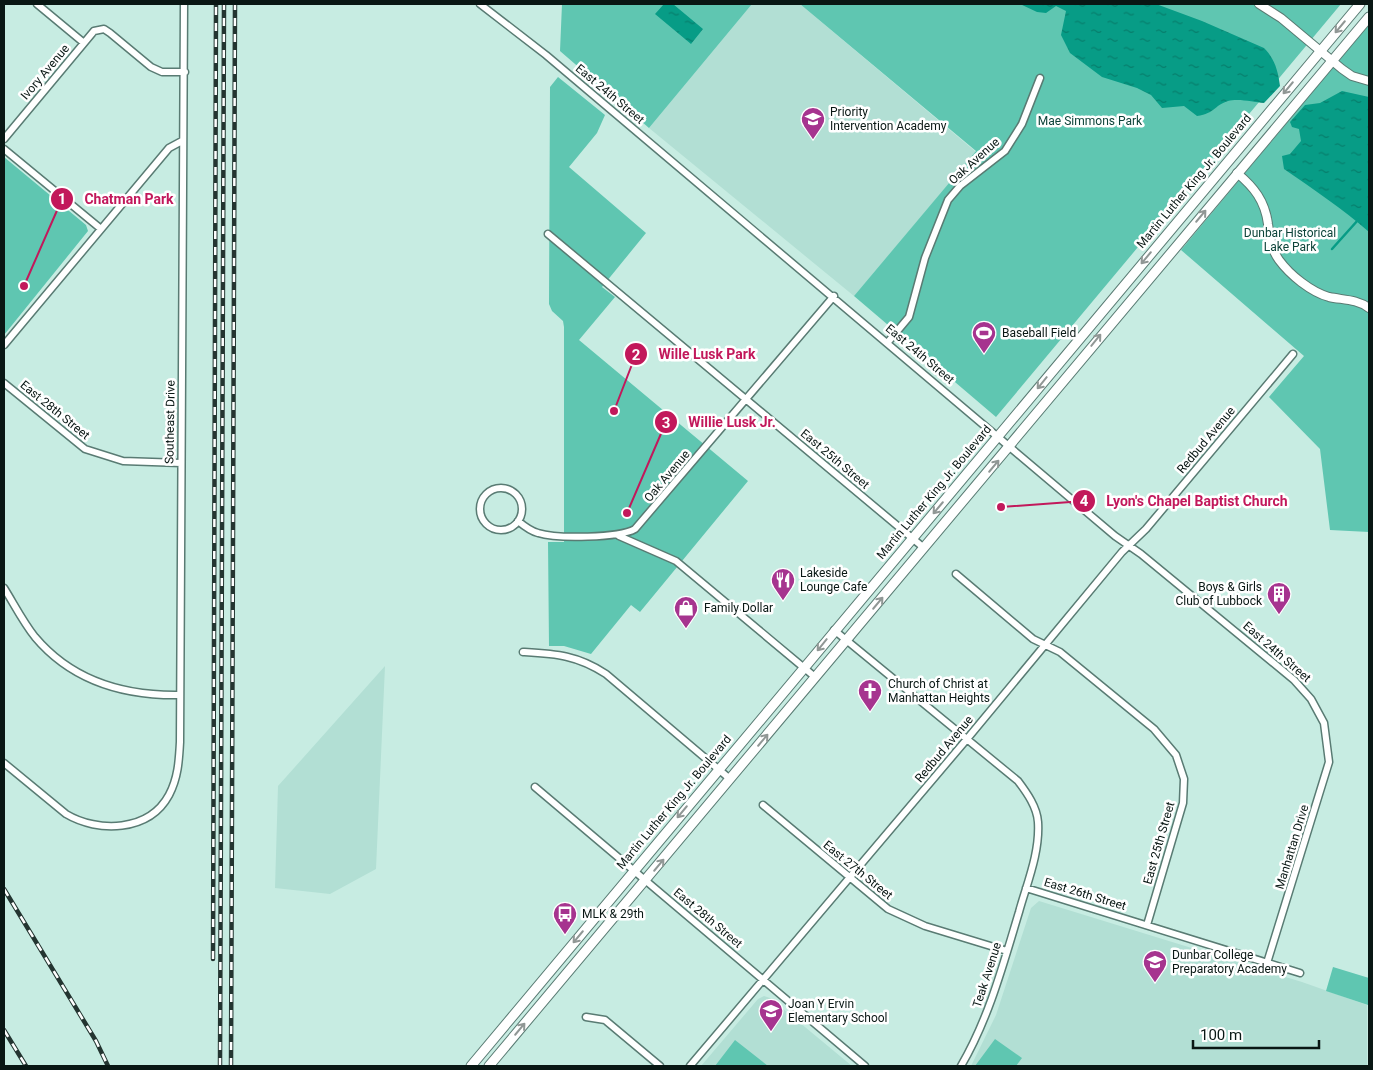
<svg xmlns="http://www.w3.org/2000/svg" width="1373" height="1070" viewBox="0 0 1373 1070" font-family="Roboto,sans-serif">
	<style>
		.built { fill: #b2dfd4 }
		.green { fill: #5fc6b1 }
		.water { fill: url(#water-ripples) }
		.lines { fill: none; stroke-linecap: round; stroke-linejoin: round }
		.stream { stroke: #079c86; stroke-width: 2.5 }
		.minor-casing { stroke: #597b73; stroke-width: 9 }
		.tertiary-casing { stroke: #597b73; stroke-width: 10 }
		.secondary-casing { stroke: #597b73; stroke-width: 11 }
		.minor { stroke: #fff; stroke-width: 6 }
		.tertiary { stroke: #fff; stroke-width: 8 }
		.secondary { stroke: #fff; stroke-width: 9 }
		.rail-casing { stroke: #243531; stroke-width: 4.5 }
		.rail { stroke: #fff; stroke-width: 2.5; stroke-dasharray: 8; stroke-linecap: butt }
		.oneway { stroke: #909795 }
		.labels { text-anchor: middle; stroke-width: 5; stroke-linejoin: round; paint-order: stroke }
		.street-label { font-size: 12px; fill: #091714; stroke: #fff }
		.poi-label { font-size: 12px; fill: #091714; stroke: #fff; text-anchor: start }
		.park-label { font-size: 12px; fill: #0d4339; stroke: #fff }
		.leader { fill: none; stroke: #c2185b; stroke-width: 2 }
		.callout-dot { fill: #c2185b; stroke: #fff; stroke-width: 2 }
		.mark-label { font-size: 15px; text-anchor: middle; font-weight: bold; fill: #fff }
		.callout-label { font-size: 14px; text-anchor: middle; font-weight: bold; fill: #c2185b; stroke: #fff; stroke-width: 5; stroke-linejoin: round; paint-order: stroke }
	</style>
	<defs>
		<pattern id="water-ripples" width="26" height="14" patternUnits="userSpaceOnUse" patternTransform="scale(1.25)"><rect width="26" height="14" fill="#079c86"/><path d="M2 4q2-2 4 0t4 0M15 11q2-2 4 0t4 0" fill="none" stroke="#067e6c"/></pattern>
	</defs>
	<rect width="100%" height="100%" fill="#c7ece2"/>
	<path class="built" d="M752 4H800L976 152 854 296 649 128Z
		M385 666 376 869 330 894 275 888 278 786Z
		M1039 901 1302 982 1367 1005V1066H971L996 1015 1031 908Z
		M764 996 770 998 852 1066H701L758 999Z"/>
	<path class="green" d="M562 4H752L649 128 560 51Z
		M800 4H1341L996 417 854 296 976 151Z
		M1369 24V532L1330 530 1320 449 1269 397 1304 356 1181 250Z
		M558 77 605 115 597 133 569 167 646 233 602 287 615 297 579 340 748 481 640 612 631 605 591 654 564 646H549L548 542H564V327L563 321 552 311 549 304 550 87Z
		M4 157 86 225 88 231 4 335Z
		M1333 967 1369 978V1066L1368 1005 1326 991Z
		M995 1039 1022 1058 1016 1066H975Z
		M735 1040 768 1066H715Z"/>
	<path class="water" d="M664 4H673L703 29 691 44 655 14Z
		M1020 4H1156L1202 21 1264 48C1275 59 1278 71 1280 86L1264 103C1254 102 1238 98 1228 101 1213 106 1216 113 1197 116L1184 106 1162 108 1151 95 1137 88 1102 77 1070 53 1061 35 1066 11 1056 6 1046 13 1037 12Z
		M1342 91 1369 97V232C1343 209 1313 189 1284 169L1282 156 1290 154 1301 141 1299 129 1292 127 1290 122 1305 105 1320 103Z"/>
	<g class="lines">
		<path class="stream" d="M1332 249 1358 220"/>
		<g class="minor-casing">
			<path id="minor" d="M37 4 84 43
				M480 4 546 55 1115 536 1141 554 1294 680 1311 699 1324 723 1329 762 1267 963
				M4 139 94 31 104 29 110 33 151 67 162 72H185
				M4 149 101 229
				M548 234 924 548
				M888 342 909 317 925 258 948 200 960 186 1005 151 1022 124 1040 78
				M4 345 169 148 182 141
				M4 383 85 449 123 461 181 463
				M480 509a21 21 0 1 1 42 0a21 21 0 1 1-42 0Z
				M518 521C524 526 530 531 538 533 557 539 619 538 635 529L834 296
				M619 536 676 561 815 677
				M956 574 1033 639 1060 652 1154 729 1176 755 1184 779 1183 803 1147 925
				M4 588C14 604 23 622 35 637 72 681 124 696 180 695
				M834 630 1018 781C1027 793 1037 807 1038 822 1040 853 1027 883 1019 912 1003 965 989 1018 961 1066
				M523 652C556 654 577 655 606 674L730 779
				M4 763 66 814C98 833 149 832 169 795 178 778 179 761 180 742L184 4
				M535 787 865 1066
				M763 805 888 909 925 926 1007 951
				M1026 888 1300 973
				M586 1017 605 1020 660 1066
				M690 1066 967 739 1122 552 1146 529 1293 354"/>
		</g>
		<g class="tertiary-casing">
			<path id="tertiary" d="M1259 4 1281 18 1342 69 1352 76 1369 81
				M1237 173C1254 187 1265 201 1268 224 1270 237 1271 249 1279 260 1290 275 1311 292 1329 297 1343 300 1357 299 1369 308"/>
		</g>
		<g class="secondary-casing">
			<path id="secondary" d="M471 1066 1360 4
				M489 1066 1369 17"/>
		</g>
		<use href="#minor" class="minor"/>
		<use href="#tertiary" class="tertiary"/>
		<use href="#secondary" class="secondary"/>
		<g class="rail-casing">
			<path id="rail" d="M4 889 96 1041 108 1066
				M213 959 216 4
				M4 1030 26 1066
				M220 1066 224 4
				M231 1066 235 4"/>
		</g>
		<use href="#rail" class="rail"/>
	</g>
	<defs><path id="oneway-shaft" d="M-6 0H5M1.5-3L5.5 0L1.5 3" fill="none" stroke-width="1.6" stroke-linecap="round" stroke-linejoin="round" transform="scale(1.25)"/></defs>
	<g class="oneway">
		<use href="#oneway-shaft" transform="translate(1340 27) rotate(130)"/>
		<use href="#oneway-shaft" transform="translate(1288 88) rotate(130)"/>
		<use href="#oneway-shaft" transform="translate(1201 216) rotate(-50)"/>
		<use href="#oneway-shaft" transform="translate(1146 258) rotate(130)"/>
		<use href="#oneway-shaft" transform="translate(1096 340) rotate(-51)"/>
		<use href="#oneway-shaft" transform="translate(1042 383) rotate(129)"/>
		<use href="#oneway-shaft" transform="translate(994 466) rotate(-50)"/>
		<use href="#oneway-shaft" transform="translate(938 508) rotate(130)"/>
		<use href="#oneway-shaft" transform="translate(878 603) rotate(-50)"/>
		<use href="#oneway-shaft" transform="translate(822 645) rotate(129)"/>
		<use href="#oneway-shaft" transform="translate(763 740) rotate(-50)"/>
		<use href="#oneway-shaft" transform="translate(682 812) rotate(130)"/>
		<use href="#oneway-shaft" transform="translate(659 865) rotate(-50)"/>
		<use href="#oneway-shaft" transform="translate(578 937) rotate(130)"/>
		<use href="#oneway-shaft" transform="translate(520 1029) rotate(-50)"/>
	</g>
	<defs>
		<g id="school-pin" transform="scale(1.25)"><path d="M0 17L-7.5 6A9.5 9.5 0 1 1 7.5 6Z" fill="#a6348f" stroke="#fff"/><path d="M0-5L7-2L0 1L-7-2ZM-4 1L0 2.5L4 1V4Q0 6-4 4Z" fill="#fff"/></g>
		<g id="stadium-pin" transform="scale(1.25)"><path d="M0 17L-7.5 6A9.5 9.5 0 1 1 7.5 6Z" fill="#a6348f" stroke="#fff"/><path d="M0-5a6.5 5 0 1 0 0 10a6.5 5 0 1 0 0-10ZM-3.5-1.8h7v3.6h-7Z" fill="#fff"/></g>
		<g id="restaurant-pin" transform="scale(1.25)"><path d="M0 17L-7.5 6A9.5 9.5 0 1 1 7.5 6Z" fill="#a6348f" stroke="#fff"/><path d="M-5-6h1v4h1v-4h1v4h1v-4h1v5L-1.5 .5V6h-2V.5L-5-1ZM5-6V6H3V1.5H1.5Q1.5-4 5-6Z" fill="#fff"/></g>
		<g id="building-pin" transform="scale(1.25)"><path d="M0 17L-7.5 6A9.5 9.5 0 1 1 7.5 6Z" fill="#a6348f" stroke="#fff"/><path d="M-4-6H4V6H1V3H-1V6H-4ZM-2.5-4.3h1.7v1.8h-1.7ZM.8-4.3h1.7v1.8H.8ZM-2.5-1h1.7V.8h-1.7ZM.8-1h1.7V.8H.8Z" fill="#fff"/></g>
		<g id="shop-pin" transform="scale(1.25)"><path d="M0 17L-7.5 6A9.5 9.5 0 1 1 7.5 6Z" fill="#a6348f" stroke="#fff"/><path d="M-5-2.5h2.3a2.7 3.5 0 0 1 5.4 0H5L5.5 6h-11ZM-1.5-2.5h3a1.5 2.3 0 0 0-3 0Z" fill="#fff"/></g>
		<g id="church-pin" transform="scale(1.25)"><path d="M0 17L-7.5 6A9.5 9.5 0 1 1 7.5 6Z" fill="#a6348f" stroke="#fff"/><path d="M-1.2-6h2.4v3.5h3.3v2.4h-3.3V6h-2.4V-.1h-3.3v-2.4h3.3Z" fill="#fff"/></g>
		<g id="bus-pin" transform="scale(1.25)"><path d="M0 17L-7.5 6A9.5 9.5 0 1 1 7.5 6Z" fill="#a6348f" stroke="#fff"/><path d="M-5-6H5V4H4V6H2V4H-2V6H-4V4H-5ZM-3.5-4V0h7V-4ZM-3.5 1.2v1.5H-2V1.2ZM2 1.2v1.5H3.5V1.2Z" fill="#fff"/></g>
	</defs>
	<g fill-rule="evenodd">
		<use href="#school-pin" x="813" y="119"/>
		<use href="#stadium-pin" x="984" y="333"/>
		<use href="#restaurant-pin" x="783" y="580"/>
		<use href="#building-pin" x="1279" y="594"/>
		<use href="#shop-pin" x="686" y="608"/>
		<use href="#church-pin" x="870" y="691"/>
		<use href="#bus-pin" x="565" y="914"/>
		<use href="#school-pin" x="1155" y="962"/>
		<use href="#school-pin" x="771" y="1011"/>
	</g>
	<g class="labels">
		<g class="street-label">
			<text transform="translate(45 72) rotate(-50)" y="4">Ivory Avenue</text>
			<text transform="translate(610 94) rotate(40)" y="4">East 24th Street</text>
			<text transform="translate(974 161) rotate(-42)" y="4">Oak Avenue</text>
			<text transform="translate(1194 181) rotate(-50)" y="4">Martin Luther King Jr. Boulevard</text>
			<text transform="translate(920 354) rotate(40)" y="4">East 24th Street</text>
			<text transform="translate(55 410) rotate(39)" y="4">East 28th Street</text>
			<text transform="translate(170 422) rotate(-89)" y="4">Southeast Drive</text>
			<text transform="translate(1206 440) rotate(-50)" y="4">Redbud Avenue</text>
			<text transform="translate(835 459) rotate(40)" y="4">East 25th Street</text>
			<text transform="translate(667 476) rotate(-50)" y="4">Oak Avenue</text>
			<text transform="translate(934 492) rotate(-50)" y="4">Martin Luther King Jr. Boulevard</text>
			<text transform="translate(1277 652) rotate(41)" y="4">East 24th Street</text>
			<text transform="translate(944 749) rotate(-50)" y="4">Redbud Avenue</text>
			<text transform="translate(674 802) rotate(-50)" y="4">Martin Luther King Jr. Boulevard</text>
			<text transform="translate(1159 843) rotate(-74)" y="4">East 25th Street</text>
			<text transform="translate(1292 847) rotate(-73)" y="4">Manhattan Drive</text>
			<text transform="translate(858 870) rotate(39)" y="4">East 27th Street</text>
			<text transform="translate(1085 894) rotate(17)" y="4">East 26th Street</text>
			<text transform="translate(708 918) rotate(40)" y="4">East 28th Street</text>
			<text transform="translate(987 975) rotate(-72)" y="4">Teak Avenue</text>
		</g>
		<g class="poi-label">
			<text x="830" y="116">Priority<tspan x="830" dy="14">Intervention Academy</tspan></text>
			<text x="1002" y="337">Baseball Field</text>
			<text x="800" y="577">Lakeside<tspan x="800" dy="14">Lounge Cafe</tspan></text>
			<text x="1262" y="591" text-anchor="end">Boys &amp; Girls<tspan x="1262" dy="14">Club of Lubbock</tspan></text>
			<text x="704" y="612">Family Dollar</text>
			<text x="888" y="688">Church of Christ at<tspan x="888" dy="14">Manhattan Heights</tspan></text>
			<text x="582" y="918">MLK &amp; 29th</text>
			<text x="1172" y="959">Dunbar College<tspan x="1172" dy="14">Preparatory Academy</tspan></text>
			<text x="788" y="1008">Joan Y Ervin<tspan x="788" dy="14">Elementary School</tspan></text>
		</g>
		<g class="park-label">
			<text x="1090" y="125">Mae Simmons Park</text>
			<text x="1290" y="237">Dunbar Historical<tspan x="1290" dy="14">Lake Park</tspan></text>
		</g>
	</g>
	<path class="leader" d="M24 286L62 199M614 411L636 354M627 513L666 422M1001 507L1084 501"/>
	<g class="callout-dot">
		<circle cx="24" cy="286" r="5"/>
		<circle cx="614" cy="411" r="5"/>
		<circle cx="627" cy="513" r="5"/>
		<circle cx="1001" cy="507" r="5"/>
		<circle cx="62" cy="199" r="12"/>
		<circle cx="636" cy="354" r="12"/>
		<circle cx="666" cy="422" r="12"/>
		<circle cx="1084" cy="501" r="12"/>
	</g>
	<g class="mark-label">
		<text x="62" y="204">1</text>
		<text x="636" y="360">2</text>
		<text x="666" y="428">3</text>
		<text x="1084" y="506">4</text>
	</g>
	<g class="callout-label">
		<text x="129" y="204">Chatman Park</text>
		<text x="707" y="359">Wille Lusk Park</text>
		<text x="732" y="427">Willie Lusk Jr.</text>
		<text x="1197" y="506">Lyon's Chapel Baptist Church</text>
	</g>
	<rect width="1373" height="1070" fill="none" stroke="#091714" stroke-width="10"/>
	<path d="M1193 1040v8h126v-8" fill="none" stroke="#091714" stroke-width="2.5"/>
	<text x="1200" y="1040" font-size="15" fill="#091714" stroke="#ffffff" stroke-width="4" paint-order="stroke">100 m</text>
</svg>
